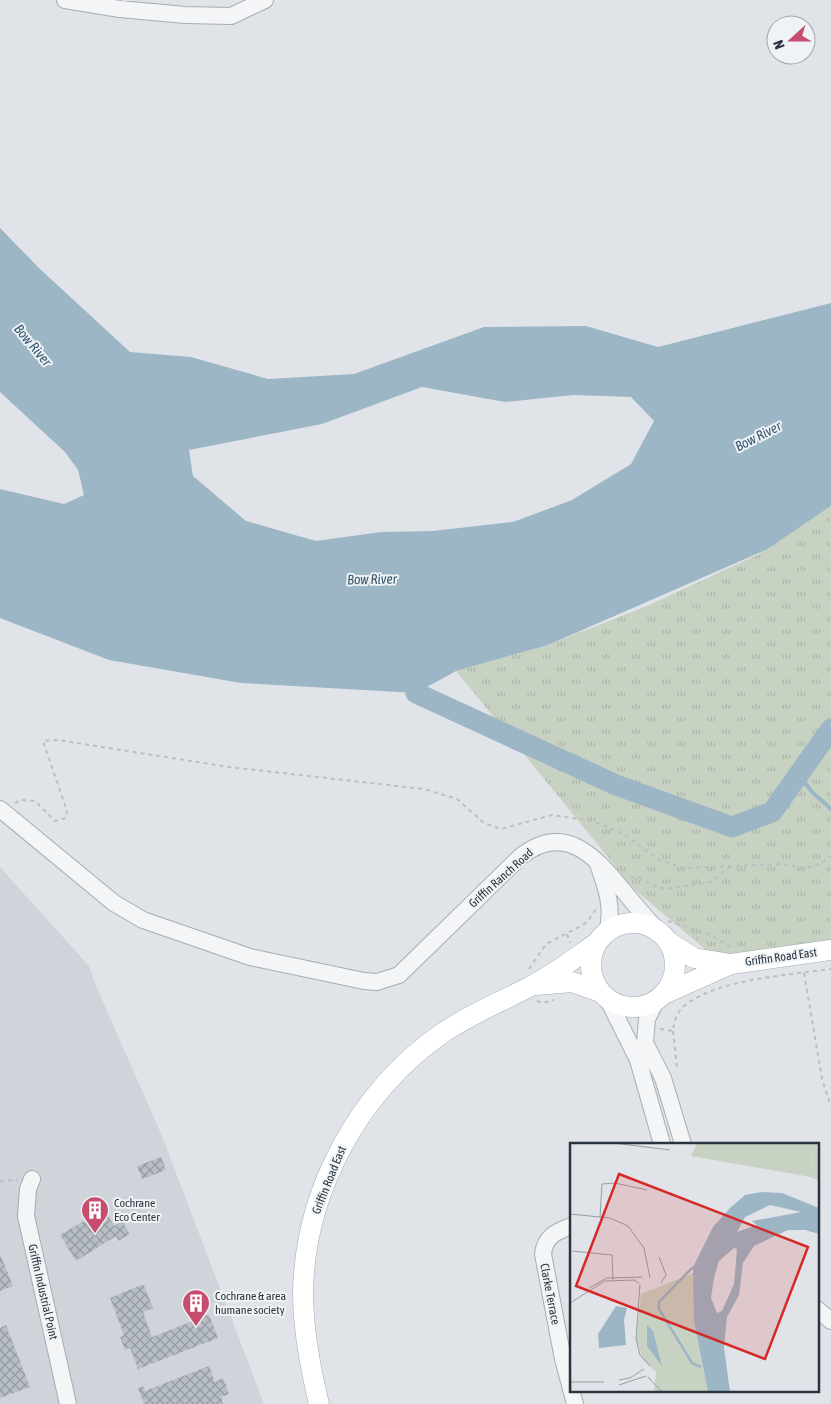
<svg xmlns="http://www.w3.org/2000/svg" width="831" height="1404" viewBox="0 0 831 1404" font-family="'Asap Condensed',sans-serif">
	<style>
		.built { fill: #ced4da }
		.park { fill: url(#park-tufts) }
		.water { fill: #9db6c6; fill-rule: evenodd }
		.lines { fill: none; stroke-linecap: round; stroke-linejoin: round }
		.stream { stroke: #9db6c6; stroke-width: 4 }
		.river { stroke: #9db6c6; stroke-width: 21 }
		.building { fill: url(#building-cross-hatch) }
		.minor-casing { stroke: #a6acb2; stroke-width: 18 }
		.major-casing { stroke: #a0aab3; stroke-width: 21 }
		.path { stroke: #bbbfc3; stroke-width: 2; stroke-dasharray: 4 4; stroke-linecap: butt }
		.minor { stroke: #f3f5f7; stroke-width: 16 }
		.major { stroke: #fff; stroke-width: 20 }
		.labels { text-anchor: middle; stroke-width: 4; stroke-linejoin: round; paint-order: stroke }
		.street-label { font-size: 12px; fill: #2a343f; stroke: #f0f3f6 }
		.poi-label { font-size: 12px; fill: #2a343f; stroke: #f0f3f6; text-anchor: start }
		.water-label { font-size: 14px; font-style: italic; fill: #365770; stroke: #f0f3f6 }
		.inset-river { fill: none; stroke: #9db6c6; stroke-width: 2.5 }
		.inset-road { fill: none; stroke: #979ea4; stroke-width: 1 }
		.view { fill: #d62828; fill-opacity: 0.15; stroke: #d62828; stroke-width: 2.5 }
		.inset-edge { fill: none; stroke: #2a343f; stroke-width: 2.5 }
	</style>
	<defs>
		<pattern id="park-tufts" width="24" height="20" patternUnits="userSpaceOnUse" patternTransform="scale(1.25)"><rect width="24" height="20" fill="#c8d2c2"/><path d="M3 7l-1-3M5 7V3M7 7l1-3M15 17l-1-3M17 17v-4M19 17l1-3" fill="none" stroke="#acb5a8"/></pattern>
		<pattern id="building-cross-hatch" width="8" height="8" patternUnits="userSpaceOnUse" patternTransform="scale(1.25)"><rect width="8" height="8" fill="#b8bec5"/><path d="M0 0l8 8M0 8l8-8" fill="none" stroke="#969ba1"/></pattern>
	</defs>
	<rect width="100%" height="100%" fill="#e0e4e8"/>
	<path class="built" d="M0 867 89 966 96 986 162 1136 264 1404H0Z"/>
	<path class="park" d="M831 506V942L720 962 634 889 456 671 548 645 647 606 761 553Z"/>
	<path class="water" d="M0 228 40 269 130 352 191 357 268 379 354 374 484 327 586 326 658 347 831 303V506L766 550 548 645 456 671 416 693 241 683 109 660 0 618V489L64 504 84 495 78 470 65 452 0 392ZM422 387 505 402 573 395 631 397 654 421 631 464 572 500 513 522 433 531 381 532 316 541 246 521 193 476 189 450 322 424Z"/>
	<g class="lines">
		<path class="stream" d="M799 774 811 791 831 809"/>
		<path class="river" d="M416 693 616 785 732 827 772 812 831 729"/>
	</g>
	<path class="building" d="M161 1157 166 1170 142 1179 137 1166Z
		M104 1209 114 1226 122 1221 130 1234 118 1241 116 1236 76 1261 60 1235Z
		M0 1254 13 1286 0 1291Z
		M141 1285H144L153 1308 143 1312 152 1337 193 1321 192 1318 209 1315 218 1338 138 1369 130 1348 125 1350 120 1337 124 1335 110 1298Z
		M6 1325 30 1387 0 1398V1328Z
		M209 1366 215 1382 223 1378 229 1394 221 1397 223 1404H144L138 1388 143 1386 145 1391Z"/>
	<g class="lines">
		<g class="minor-casing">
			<path id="minor" d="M65 0 120 9 185 15 231 16 265 0
				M0 809 114 903 143 920 250 957 364 981 377 982 399 975 520 857C564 822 594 855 622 889 633 903 645 916 657 930
				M598 864C606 887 614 908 607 932
				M606 996 638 1060 662 1144
				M657 999 647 1019 645 1043 663 1078 683 1144
				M32 1179 28 1189 26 1216 68 1404
				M571 1226C556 1232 545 1236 543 1254L563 1359 575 1404
				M817 1309 831 1321"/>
		</g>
		<g class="major-casing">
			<path id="major" d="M591 965a42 42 0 1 1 84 0a42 42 0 1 1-84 0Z
				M669 942 694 958 731 964
				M536 985 572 982 601 992
				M662 995 731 964 831 950
				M319 1404C310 1367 303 1330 303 1292 305 1190 359 1092 441 1034 470 1014 501 1002 531 986 555 974 576 957 598 942"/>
		</g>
		<path class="path" d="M15 803 21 800 35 801 55 821 66 818 67 811 43 741 58 740 229 767 424 789 457 799 484 823 501 829 552 815 592 821 622 833 660 860 684 868 781 864 806 868 820 864 831 856
			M631 878 638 877 652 885 665 889 710 882 730 867
			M668 921 709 934 732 948
			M567 934 570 943
			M697 940 699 930
			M529 969 546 944 579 927 587 922 596 909
			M804 973 822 1079 831 1107
			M537 1001 543 1003 554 1000
			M660 1029 673 1031C674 1022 676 1014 683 1007 715 979 790 975 831 969
			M673 1031 677 1066 676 1071
			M0 1181 17 1180"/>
		<use href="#minor" class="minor"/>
		<use href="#major" class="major"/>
	</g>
	<defs>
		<g id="building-pin" transform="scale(1.4375)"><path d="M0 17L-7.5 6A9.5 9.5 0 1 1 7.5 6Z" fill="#c64d6e" stroke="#f0f3f6"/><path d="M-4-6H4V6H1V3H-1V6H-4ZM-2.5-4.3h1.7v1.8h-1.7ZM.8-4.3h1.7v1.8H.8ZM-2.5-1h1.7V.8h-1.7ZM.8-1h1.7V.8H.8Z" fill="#fff"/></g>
	</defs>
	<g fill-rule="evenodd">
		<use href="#building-pin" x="95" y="1210"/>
		<use href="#building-pin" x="196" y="1303"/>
	</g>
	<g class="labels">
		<g class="street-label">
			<text transform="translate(501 878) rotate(-42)" y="4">Griffin Ranch Road</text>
			<text transform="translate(781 957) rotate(-8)" y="4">Griffin Road East</text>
			<text transform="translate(329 1180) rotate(-68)" y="4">Griffin Road East</text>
			<text transform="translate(43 1292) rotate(77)" y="4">Griffin Industrial Point</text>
			<text transform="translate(550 1294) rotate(79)" y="4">Clarke Terrace</text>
		</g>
		<g class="poi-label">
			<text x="114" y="1207">Cochrane<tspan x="114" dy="14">Eco Center</tspan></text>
			<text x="215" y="1300">Cochrane &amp; area<tspan x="215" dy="14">humane society</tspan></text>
		</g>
		<g class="water-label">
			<text transform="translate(33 345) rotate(50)" y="5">Bow River</text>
			<text transform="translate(758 436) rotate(-27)" y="5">Bow River</text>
			<text transform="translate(372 579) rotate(-1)" y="5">Bow River</text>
		</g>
	</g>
	<g transform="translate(570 1143)">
		<rect width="249" height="249" fill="#e0e4e8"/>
		<path d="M242 0H249V38L241 34Z" fill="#c8d2c2"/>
		<path d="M127 0H242L241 34 121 13ZM124 130V178L138 249H84L86 229 73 216 66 196 71 151Z" fill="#c8d2c2"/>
		<path d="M191 49 212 50 249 65V91L235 87H218L184 103 173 120 169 152 157 174 154 204 160 249H138L124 178 123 124 143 84 161 64 175 52ZM200 62 231 69 182 78 187 82 167 89 175 74ZM164 105 167 106 164 141 152 168 147 170 141 155 144 135 149 118ZM46 163 57 165 54 177 56 202 29 205 28 191ZM77 182 83 188 92 223 77 203Z" fill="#9db6c6" fill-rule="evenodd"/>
		<path class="inset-river" d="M123 124 89 159V166L122 220 131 224"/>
		<path class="inset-road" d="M44 0 100 7M0 71 40 75 58 83 74 105 80 135M30 74 32 41 45 40 77 47M2 108 42 112 43 137M89 114 96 132 91 140M70 141 66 196 70 212 80 223M19 145 37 135 72 134M0 160 35 138 64 137 69 140M0 197 1 249M78 234 92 249M49 237 60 235 74 226M0 239H34M49 242 76 233"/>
		<path class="view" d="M49 31 238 104 195 216 6 143Z"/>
		<rect width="249" height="249" class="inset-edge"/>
	</g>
	<g transform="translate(791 40) rotate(249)"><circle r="24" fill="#f0f3f6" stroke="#a1a7ad"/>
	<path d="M0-4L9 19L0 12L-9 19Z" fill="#c64d6e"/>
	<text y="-8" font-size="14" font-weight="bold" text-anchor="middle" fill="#2a343f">N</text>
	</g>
</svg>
